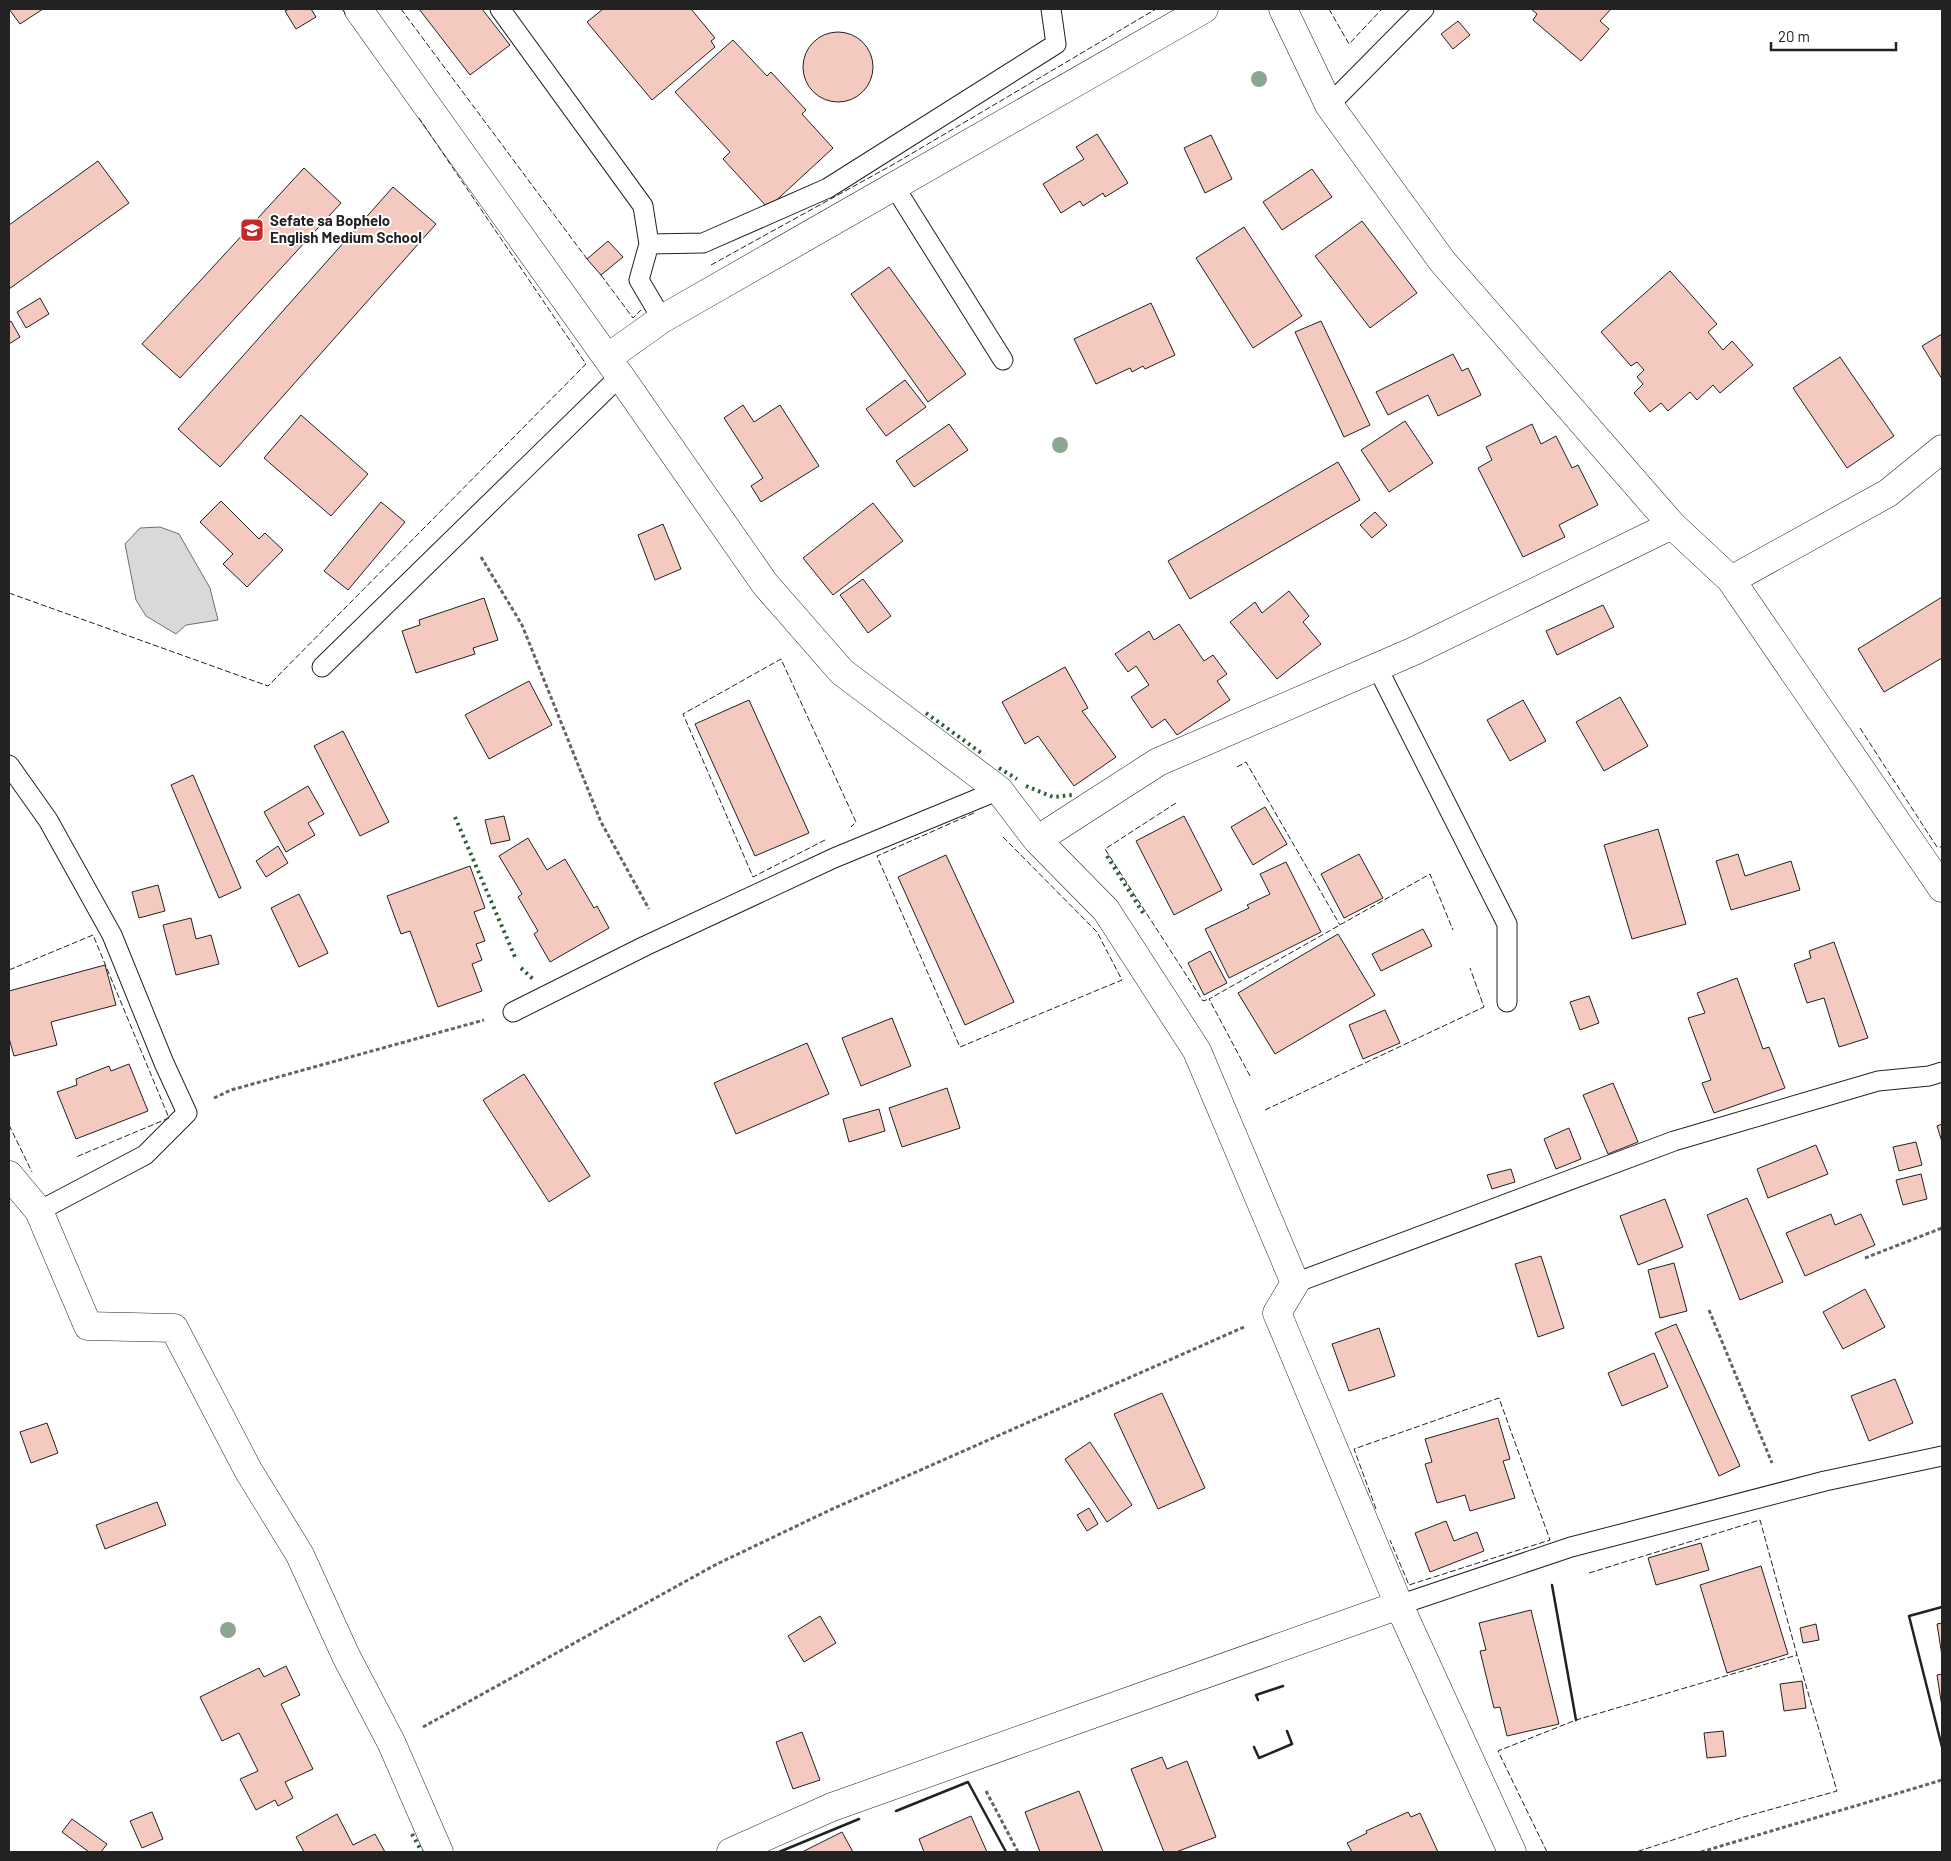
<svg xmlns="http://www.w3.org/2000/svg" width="1951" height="1861" viewBox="0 0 1951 1861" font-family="Barlow,sans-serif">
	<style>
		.water { fill: #d9d9d9; stroke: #6f6f6f }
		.building { fill: #f3c9c0; stroke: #222 }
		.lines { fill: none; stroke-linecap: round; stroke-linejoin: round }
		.lane-casing { stroke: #222; stroke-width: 21 }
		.street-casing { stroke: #222; stroke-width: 29 }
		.path { stroke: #646464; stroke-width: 3; stroke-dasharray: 4 2.5; stroke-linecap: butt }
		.lane { stroke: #fff; stroke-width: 19 }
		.street { stroke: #fff; stroke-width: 28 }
		.hedge { stroke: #2f5e38; stroke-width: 4; stroke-dasharray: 2.5 4; stroke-linecap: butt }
		.fence { stroke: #222; stroke-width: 1; stroke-dasharray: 6 2.5; stroke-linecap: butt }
		.wall { stroke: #222; stroke-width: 2.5 }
		.tree { fill: #8da692 }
		.labels { text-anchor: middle; stroke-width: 4; stroke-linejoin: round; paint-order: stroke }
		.poi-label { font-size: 15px; font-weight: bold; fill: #222; stroke: #fff; text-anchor: start }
	</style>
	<rect width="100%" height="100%" fill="#fff"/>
	<path class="water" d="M160 527 179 534 210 588 218 620 186 625 176 634 146 616 136 600 125 544 140 528Z"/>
	<path class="building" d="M9 9H43L20 24Z
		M289 9H311L316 17 296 29 285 11Z
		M419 9H482L510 45 470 75Z
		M603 9H691L715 38 711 41 715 47 652 100 587 22Z
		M1531 9H1611L1600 21 1609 29 1581 61 1533 20 1537 14Z
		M1458 21 1470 35 1453 49 1441 34Z
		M803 67a35 35 0 1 1 70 0a35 35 0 1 1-70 0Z
		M733 40 767 76 771 72 806 110 802 114 833 148 768 208 723 159 730 152 675 92Z
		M1097 134 1128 183 1105 197 1103 193 1083 206 1080 201 1061 213 1043 184 1084 159 1076 147Z
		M1211 135 1232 179 1205 193 1184 148Z
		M98 161 129 203 9 289V225Z
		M304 168 341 203 180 378 142 344Z
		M1312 169 1332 197 1282 230 1263 202Z
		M393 187 436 224 220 467 178 429Z
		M1362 221 1417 293 1370 328 1315 256Z
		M1244 227 1302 316 1253 348 1196 258Z
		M608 241 623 257 601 275 587 259Z
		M889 267 966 374 928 402 851 294Z
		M1670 271 1717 324 1708 332 1723 350 1732 341 1753 365 1720 393 1713 385 1697 400 1690 392 1668 411 1661 403 1650 412 1634 393 1643 384 1637 377 1644 370 1637 362 1631 366 1601 332Z
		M40 298 49 314 26 328 17 312Z
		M1151 303 1175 355 1145 369 1143 366 1132 372 1130 368 1096 384 1074 339Z
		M11 321 20 337 9 344V322Z
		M1321 321 1370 425 1344 437 1295 332Z
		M1942 334V379L1922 346Z
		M1453 354 1462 371 1468 368 1481 395 1438 416 1428 395 1388 415 1376 392Z
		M1840 357 1894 436 1847 468 1793 388Z
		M905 380 926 407 886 436 866 409Z
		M743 405 754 422 780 405 819 466 761 502 751 486 763 478 724 418Z
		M301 415 368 474 331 516 264 458Z
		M1405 421 1433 463 1389 492 1361 450Z
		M949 424 968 450 914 487 896 461Z
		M1532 424 1541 444 1556 436 1572 468 1578 465 1598 505 1559 525 1565 537 1523 557 1478 468 1492 460 1486 447Z
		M1338 462 1360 500 1190 599 1168 561Z
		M221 501 259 539 265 533 283 550 247 587 223 564 233 554 200 522Z
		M381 502 405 522 348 590 324 571Z
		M873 503 903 541 833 595 803 558Z
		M1375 512 1387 525 1372 538 1360 525Z
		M663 524 681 569 655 580 638 535Z
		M863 579 891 616 868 633 840 595Z
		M1289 591 1309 616 1303 622 1321 644 1277 679 1230 622 1255 602 1262 613Z
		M1942 597V658L1884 692 1858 649Z
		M484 598 498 640 473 648 475 654 416 673 402 631 420 625 419 620Z
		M1603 605 1614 627 1557 655 1546 631Z
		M1179 624 1204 661 1213 655 1227 674 1217 681 1230 700 1177 735 1165 719 1152 728 1131 697 1149 685 1136 666 1128 672 1115 654 1149 631 1154 640Z
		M1065 667 1088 708 1082 711 1116 757 1074 786 1038 736 1025 744 1002 702Z
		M529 681 552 725 489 759 465 715Z
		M1620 697 1648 746 1604 771 1576 722Z
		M749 700 809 833 755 856 695 724Z
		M1523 700 1546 741 1510 761 1487 720Z
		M343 731 389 822 360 836 314 746Z
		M193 775 241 888 219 898 171 785Z
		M308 786 324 814 308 823 315 835 286 852 264 812Z
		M1265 807 1287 844 1253 865 1231 827Z
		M504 816 510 840 491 844 485 820Z
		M1184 816 1222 890 1174 915 1136 841Z
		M1658 829 1686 924 1632 939 1604 845Z
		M528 838 547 870 565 859 594 908 597 906 609 928 550 962 534 934 538 931 518 897 522 894 499 856Z
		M278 846 288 863 266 877 256 861Z
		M1359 854 1383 898 1344 918 1321 874Z
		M1738 854 1745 876 1791 861 1800 890 1731 910 1716 861Z
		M946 855 1014 1002 965 1025 898 877Z
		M1286 862 1321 932 1229 978 1205 929 1249 908 1247 905 1270 894 1260 874Z
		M470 866 485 908 474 912 485 941 476 944 482 960 472 964 482 991 438 1007 410 931 401 934 387 896Z
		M158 885 165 911 139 918 132 892Z
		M299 894 328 953 299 967 271 908Z
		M191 918 196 939 211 935 219 964 176 975 163 925Z
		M1423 929 1432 946 1381 971 1372 954Z
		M1338 934 1375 995 1275 1054 1238 993Z
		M1834 942 1868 1038 1839 1047 1824 998 1807 1003 1794 964 1811 958 1809 951Z
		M1210 951 1227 983 1204 995 1188 963Z
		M105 965 116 1005 51 1022 57 1045 14 1056 9 1038V991Z
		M1737 978 1763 1049 1769 1047 1785 1088 1714 1113 1702 1083 1711 1080 1688 1018 1705 1013 1697 993Z
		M1589 996 1599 1023 1580 1030 1570 1002Z
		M1385 1010 1400 1043 1363 1059 1349 1025Z
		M892 1018 911 1066 861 1086 842 1038Z
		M807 1043 829 1094 736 1134 714 1083Z
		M129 1064 148 1111 76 1139 57 1092 77 1085 76 1079 109 1066 111 1071Z
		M524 1074 590 1176 549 1202 483 1100Z
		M1613 1083 1638 1142 1608 1154 1583 1095Z
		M947 1088 960 1128 902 1147 889 1108Z
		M879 1109 885 1131 849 1142 843 1119Z
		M1942 1124V1142L1937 1126Z
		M1569 1128 1581 1159 1556 1169 1544 1139Z
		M1916 1142 1922 1165 1899 1171 1893 1147Z
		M1816 1145 1828 1174 1768 1198 1757 1169Z
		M1511 1169 1515 1182 1492 1189 1487 1175Z
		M1921 1174 1927 1199 1903 1205 1896 1180Z
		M1747 1198 1783 1282 1740 1300 1707 1215Z
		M1665 1199 1683 1247 1638 1265 1620 1216Z
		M1831 1214 1835 1225 1861 1214 1875 1245 1805 1276 1786 1233Z
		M1541 1256 1564 1328 1538 1337 1515 1264Z
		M1674 1263 1687 1311 1660 1318 1648 1270Z
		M1865 1289 1885 1327 1843 1349 1823 1312Z
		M1676 1324 1740 1466 1719 1476 1655 1333Z
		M1379 1328 1395 1376 1349 1391 1332 1344Z
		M1654 1353 1668 1387 1622 1406 1608 1373Z
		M1895 1379 1913 1423 1869 1441 1851 1396Z
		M1162 1393 1205 1488 1158 1509 1114 1414Z
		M1498 1418 1510 1459 1503 1461 1515 1498 1470 1511 1465 1495 1437 1503 1425 1464 1432 1462 1425 1439Z
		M47 1423 58 1453 31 1463 20 1432Z
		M1090 1442 1132 1505 1107 1522 1065 1459Z
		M157 1502 166 1525 105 1549 96 1525Z
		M1089 1508 1098 1524 1087 1531 1077 1515Z
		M1446 1521 1454 1541 1477 1532 1484 1551 1430 1572 1415 1533Z
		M1701 1543 1709 1570 1656 1585 1648 1558Z
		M1761 1566 1788 1654 1727 1673 1700 1585Z
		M1531 1610 1559 1724 1507 1736 1500 1707 1494 1708 1480 1651 1486 1650 1479 1623Z
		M820 1616 836 1643 804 1662 788 1636Z
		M1942 1623V1656L1937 1624Z
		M1816 1624 1819 1640 1803 1643 1800 1628Z
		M286 1666 300 1695 281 1704 313 1769 285 1782 293 1798 278 1806 275 1800 256 1810 240 1779 258 1771 239 1733 222 1741 200 1697 259 1668 264 1677Z
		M1942 1674V1707L1937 1675Z
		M1802 1681 1806 1708 1784 1711 1780 1684Z
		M1723 1731 1726 1756 1707 1758 1704 1733Z
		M802 1732 820 1780 793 1789 776 1742Z
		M1162 1757 1167 1769 1187 1761 1216 1837 1176 1852H1164L1131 1769Z
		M1079 1791 1103 1852H1040L1025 1812Z
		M152 1812 163 1839 142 1848 130 1821Z
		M1408 1812 1411 1817 1420 1813 1438 1852H1352L1347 1843 1367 1833 1366 1831Z
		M337 1814 353 1845 375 1834 385 1852H304L296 1837Z
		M971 1816 987 1852H924L919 1839Z
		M72 1819 107 1844 101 1852H89L62 1832Z
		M842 1832 853 1852H802Z"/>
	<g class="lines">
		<g class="lane-casing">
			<path id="lane" d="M500 9 643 206 649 244 639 280 662 319
				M1329 105 1424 9
				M894 186 1003 360
				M649 244 703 243 828 188 1056 44 1051 9
				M322 667 620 376
				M1377 667 1507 924V1002
				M9 765 48 820 112 935 164 1063 187 1113 145 1155 39 1211
				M513 1012 645 946 834 858 999 790
				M1295 1283 1674 1141 1878 1081 1929 1076 1942 1072
				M1399 1605 1571 1547 1825 1481 1942 1456"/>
		</g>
		<g class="street-casing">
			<path id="street" d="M358 9 620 376 765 584 842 672 999 790 1037 840 1106 910 1197 1051 1295 1283 1277 1313 1399 1605 1512 1852
				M1283 9 1329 105 1442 261 1672 525 1731 580 1942 888
				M607 358 662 319 1204 9
				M1731 580 1888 493 1942 449
				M1037 840 1158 762 1414 651 1672 525
				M9 1175 39 1211 88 1326 174 1328 248 1470 300 1555 346 1656 392 1744 439 1852
				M731 1852 832 1807 1399 1605"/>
		</g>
		<path class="path" d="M481 557 522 625 601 822 649 909
			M214 1098 231 1090 484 1020
			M1865 1258 1942 1228
			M1709 1310 1772 1463
			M423 1727 715 1565 830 1510 1244 1327
			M986 1791 1018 1852
			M1701 1852 1942 1780"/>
		<use href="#lane" class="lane"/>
		<use href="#street" class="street"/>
		<path class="hedge" d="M926 713 984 755
			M999 768 1017 779
			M1026 786 1053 797 1072 795
			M455 817 515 957
			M1107 856 1145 916
			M521 968 534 980
			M412 1834 422 1852"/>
		<path class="fence" d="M342 9 347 16
			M401 9 587 259
			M1329 9 1349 44 1382 9
			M711 265 894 164 1156 9
			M601 275 633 318 641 310
			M9 593 268 686 586 364 419 118
			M1860 728 1937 847H1942
			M1237 767 1246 762 1340 925
			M1176 803 1105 849 1203 1001 1209 999
			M974 813 877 856 960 1047 1122 980 1097 932 1002 836
			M825 840 753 877 683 714 781 659 856 822 851 827
			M9 970 93 935 169 1118 76 1157
			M1250 1076 1209 999 1430 874 1453 930
			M1265 1110 1484 1007 1470 968
			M9 1125 32 1172
			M1376 1509 1354 1449 1499 1398 1550 1540 1409 1585 1390 1540
			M1589 1573 1760 1520 1797 1655 1837 1791 1740 1818 1636 1852
			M1547 1852 1498 1751 1576 1720 1797 1655"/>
		<path class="wall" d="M1552 1585 1576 1720
			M1942 1607 1909 1616 1942 1747
			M1258 1700 1256 1695 1283 1686
			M1254 1747 1259 1758 1292 1744 1287 1731
			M896 1811 968 1782 1006 1852
			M779 1852 859 1819"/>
	</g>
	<g class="tree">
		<circle cx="1259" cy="79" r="8"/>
		<circle cx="1060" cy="445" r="8"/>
		<circle cx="228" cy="1630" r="8"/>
	</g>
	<defs>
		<g id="school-square" transform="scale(1.25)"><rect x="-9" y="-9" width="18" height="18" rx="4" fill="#c62828" stroke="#fff"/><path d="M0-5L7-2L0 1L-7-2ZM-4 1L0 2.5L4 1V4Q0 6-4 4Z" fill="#fff"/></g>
	</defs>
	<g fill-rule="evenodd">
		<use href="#school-square" x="252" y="230"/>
	</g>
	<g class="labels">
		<g class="poi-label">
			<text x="270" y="226">Sefate sa Bophelo<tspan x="270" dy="17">English Medium School</tspan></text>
		</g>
	</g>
	<rect width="1951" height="1861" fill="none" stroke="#222222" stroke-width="20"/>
	<path d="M1771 42v8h125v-8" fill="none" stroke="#222222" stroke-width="2.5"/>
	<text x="1778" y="42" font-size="15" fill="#222222" stroke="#ffffff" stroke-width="4" paint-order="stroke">20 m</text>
</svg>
